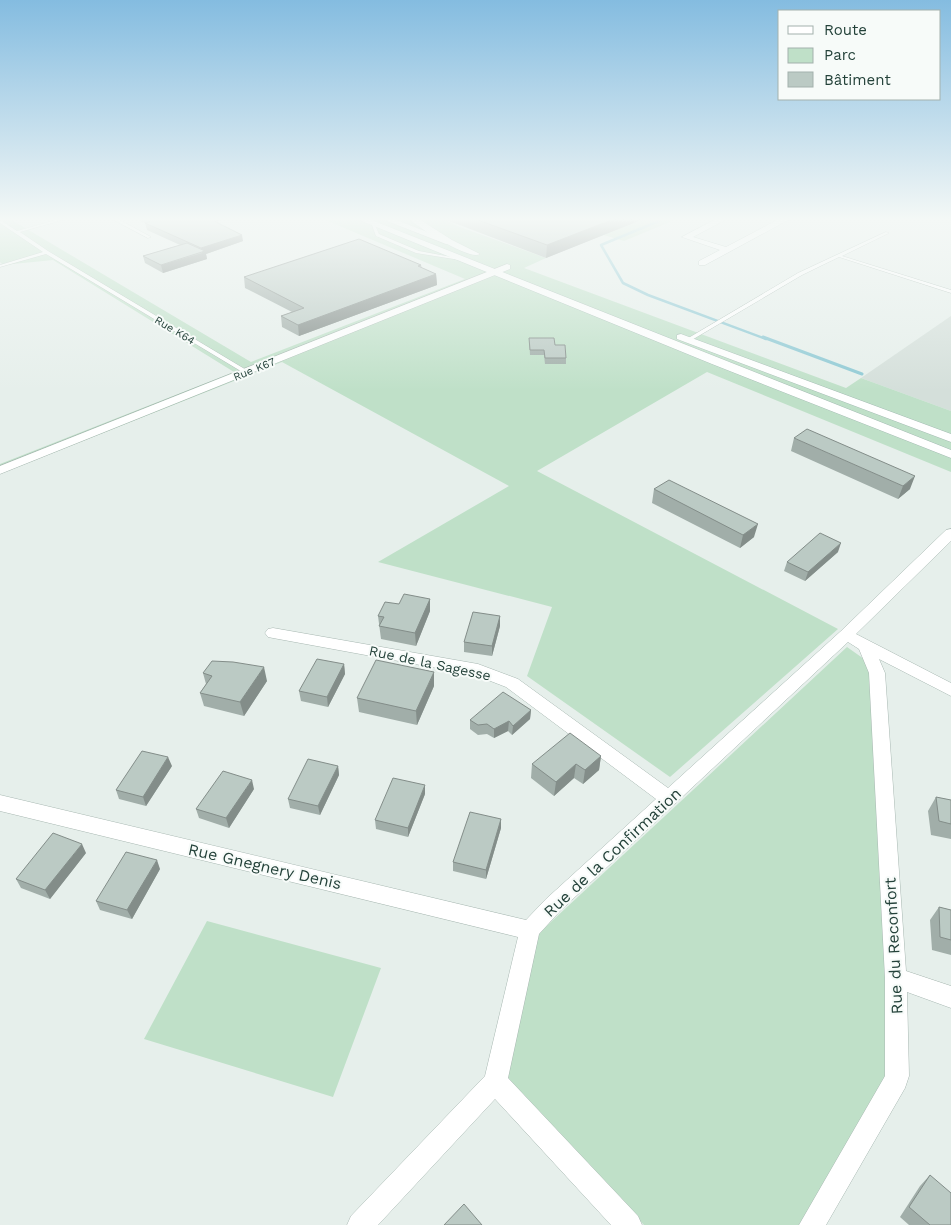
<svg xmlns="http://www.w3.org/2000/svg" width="951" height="1225" viewBox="0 0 951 1225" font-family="'Work Sans',sans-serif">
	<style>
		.built { fill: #d4dfda }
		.green { fill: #bfe0c8 }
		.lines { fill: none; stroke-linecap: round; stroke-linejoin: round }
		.stream-far1 { stroke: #8ec9d4; stroke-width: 2.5 }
		.stream { stroke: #8ec9d4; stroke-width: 3 }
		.service-casing { stroke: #a8b8b2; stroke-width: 1 }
		.minor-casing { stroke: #a8b8b2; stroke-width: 1 }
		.secondary-casing { stroke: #a4bbb3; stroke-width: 1 }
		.service { fill: #fff; fill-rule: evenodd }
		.minor { fill: #fff; fill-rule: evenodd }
		.secondary { fill: #fff; fill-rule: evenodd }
		.wall { fill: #a1aea9 }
		.shaded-wall { fill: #838d89 }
		.building { fill: #bbcac4; stroke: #838d89 }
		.labels { text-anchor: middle; stroke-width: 4; stroke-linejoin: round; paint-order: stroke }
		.far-street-label { font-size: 11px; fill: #24423a; stroke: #f7fbf9 }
		.street-label { font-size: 14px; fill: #24423a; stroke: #f7fbf9 }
		.near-street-label { font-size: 16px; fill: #24423a; stroke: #f7fbf9 }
	</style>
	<rect width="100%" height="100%" fill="#e6efeb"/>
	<path class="built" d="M951 316V411L861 378Z"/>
	<path class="green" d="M0 219H10L251 362 465 279 323 219H444L457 226 546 258 524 268 846 388 861 378 951 411V472L707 372 537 471 838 629 670 777 527 676 552 607 378 562 509 486 282 362 0 474V464L234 372 53 260 3 265 0 262Z
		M637 219H677L624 241 604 235Z
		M847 647 864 659 870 672 895 1080 810 1225H644L507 1079 539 933Z
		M207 921 381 968 333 1097 144 1039Z"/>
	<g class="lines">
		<path class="stream-far1" d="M659 219V221L601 245 623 283 648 295 766 339"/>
		<path class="stream" d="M763 337 862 374"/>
		<g class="service-casing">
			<path id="service" d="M59 219H66L20 232 48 251 248 371V373H244L46 254 0 267V265L43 252 0 223V220L17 231Z
				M112 219H118L151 237 148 238Z
				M371 222 374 223 379 234 419 251 462 259 460 260 416 253 376 236Z
				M886 232 889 233 842 256 951 290V293L839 257 802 275 690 341 685 340 798 273Z"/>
		</g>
		<g class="minor-casing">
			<path id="minor" d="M382 219H394L453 242 446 244Z
				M716 219H727L693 237 726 247 779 219H790L705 265H699V261L720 250 682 237Z
				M507 264 510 265V269L0 474V466Z
				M951 529V541L856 634 951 683V696L879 659 885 673 906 971 951 986V1008L907 992 909 1076 905 1088 826 1225H799L885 1076V978L869 673 859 649 848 642 560 911 539 934 508 1078 638 1216 642 1225H611L495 1099 378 1225H347L351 1216 485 1076 518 937 0 811V795L526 920 546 899 656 799 506 687 475 675 273 638 268 637 265 633 268 629 273 628 478 664 518 679 668 788 841 631 946 530Z"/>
		</g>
		<g class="secondary-casing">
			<path id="secondary" d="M357 219H369L951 450V458L712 364Z
				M409 219H419L452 240 480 254C470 261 419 228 409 219Z
				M681 334 951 434V442L677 339V335Z"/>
		</g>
		<use href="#service" class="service"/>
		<use href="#minor" class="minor"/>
		<use href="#secondary" class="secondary"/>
	</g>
	<path class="wall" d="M136 219H217L219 224 243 241 206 254 207 259 163 273 145 263 143 256 180 245 147 230 145 223Z
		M444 219H641V220L546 258Z
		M421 265 422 268 436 274 437 285 299 336 282 327 281 316 292 312 245 288 244 277Z
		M529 338 555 345 566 358V364H545L544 355H530Z
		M794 438 910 489 898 499 791 451Z
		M654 489 754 537 740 548 652 503Z
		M838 552 805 581 784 571 787 562Z
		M430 599V611L416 646 381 639 378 616 399 604Z
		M500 616V626L492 656 464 652V642Z
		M344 664 345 674 328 707 301 701 299 691Z
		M203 673 267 681 244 716 204 706 200 693 206 684Z
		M434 686 417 725 359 712 357 698Z
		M531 710 530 719 512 735 508 731 494 738 487 734 478 735 470 729V720Z
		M601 756 599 770 583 784 574 778 554 796 531 778 532 764Z
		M172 766 146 806 119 799 116 790Z
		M338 766 339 775 320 815 290 808 288 799Z
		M254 789 229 828 199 818 196 809Z
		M425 794 408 837 376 829 375 820Z
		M936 797 951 800V839L931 835 928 811Z
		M501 819V828L486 879 453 871V862Z
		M86 853 50 899 21 888 16 879Z
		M160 869 132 919 100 910 96 901Z
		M939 907 951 910V955L932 950 930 920Z
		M930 1175 951 1225H909L900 1217 920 1186Z"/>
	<path class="shaded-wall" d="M614 219H641V220L546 258 547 245Z
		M242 235 243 241 206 254 207 259 163 273 161 265 202 253 201 248Z
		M436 274 437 285 299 336 298 325Z
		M915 476 910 489 898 499 903 486Z
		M758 524 754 537 740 548 743 535Z
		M841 543 838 552 805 581 808 572Z
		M430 599V611L416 646 415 633Z
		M500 616V626L492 656V646Z
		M344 664 345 674 328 707 327 697Z
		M264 667 267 681 244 716 240 702Z
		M434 672V686L417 725 416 711Z
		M531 710 530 719 512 735 513 726Z
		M509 721 508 731 494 738V729Z
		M601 756 599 770 583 784 585 770Z
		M168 757 172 766 146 806 143 797Z
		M576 764 574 778 554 796 556 782Z
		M338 766 339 775 320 815 318 806Z
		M252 780 254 789 229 828 226 818Z
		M425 785V794L408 837V828Z
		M501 819V828L486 879V870Z
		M82 844 86 853 50 899 45 890Z
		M157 860 160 869 132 919 127 910Z"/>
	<path class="building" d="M144 219H217L219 220 214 221 242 235 201 248 145 223 150 222Z
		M475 219H614L547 245Z
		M359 239 421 265 418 266 436 274 298 325 281 316 304 308 244 277Z
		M187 243 205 251 161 265 143 256Z
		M529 338H554L555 345H565L566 358H545L544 350H530Z
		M807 429 915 476 903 486 794 438Z
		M669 480 758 524 743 535 654 489Z
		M820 533 841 543 808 572 787 562Z
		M404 594 430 599 415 633 379 626 384 617 378 616 385 602 399 604Z
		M473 612 500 616 492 646 464 642Z
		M317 659 344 664 327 697 299 691Z
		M376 660 434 672 416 711 357 698Z
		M212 661 233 662 264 667 240 702 200 693 212 676 203 673Z
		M503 692 531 710 513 726 509 721 494 729 487 724 478 725 470 720Z
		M570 733 601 756 585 770 576 764 556 782 532 764Z
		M142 751 168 757 143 797 116 790Z
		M308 759 338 766 318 806 288 799Z
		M223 771 252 780 226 818 196 809Z
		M393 778 425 785 408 828 375 820Z
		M936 797 951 800V824L939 821Z
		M470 812 501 819 486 870 453 862Z
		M53 833 82 844 45 890 16 879Z
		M126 852 157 860 127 910 96 901Z
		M939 907 951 910V940L940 937Z
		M930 1175 951 1193V1225H930L909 1207Z
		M464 1204 482 1225H444Z"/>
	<linearGradient id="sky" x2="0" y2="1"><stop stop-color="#84bce0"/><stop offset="0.56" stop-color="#f4f8f6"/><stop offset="1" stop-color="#f4f8f6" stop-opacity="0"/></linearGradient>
	<rect width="951" height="391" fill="url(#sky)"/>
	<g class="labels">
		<g class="far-street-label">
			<text transform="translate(175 330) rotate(31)" y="4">Rue K64</text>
			<text transform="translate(254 369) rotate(-22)" y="4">Rue K67</text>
		</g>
		<g class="street-label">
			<text transform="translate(430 663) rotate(12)" y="5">Rue de la Sagesse</text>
		</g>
		<g class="near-street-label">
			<text transform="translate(612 852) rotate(-43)" y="6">Rue de la Confirmation</text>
			<text transform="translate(265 866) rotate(13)" y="6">Rue Gnegnery Denis</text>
			<text transform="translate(893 946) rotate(-93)" y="6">Rue du Reconfort</text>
		</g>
	</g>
	<rect x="778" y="10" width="162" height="90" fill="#f7fbf9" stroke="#a3b1ad"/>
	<rect x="788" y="26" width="25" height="8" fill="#ffffff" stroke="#a3b1ad"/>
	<text x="824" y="35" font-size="15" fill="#24423a">Route</text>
	<rect x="788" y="48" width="25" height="15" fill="#bfe0c8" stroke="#a3b1ad"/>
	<text x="824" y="60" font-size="15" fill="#24423a">Parc</text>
	<rect x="788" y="72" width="25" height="15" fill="#bbcac4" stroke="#a3b1ad"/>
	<text x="824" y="85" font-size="15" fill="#24423a">Bâtiment</text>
</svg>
